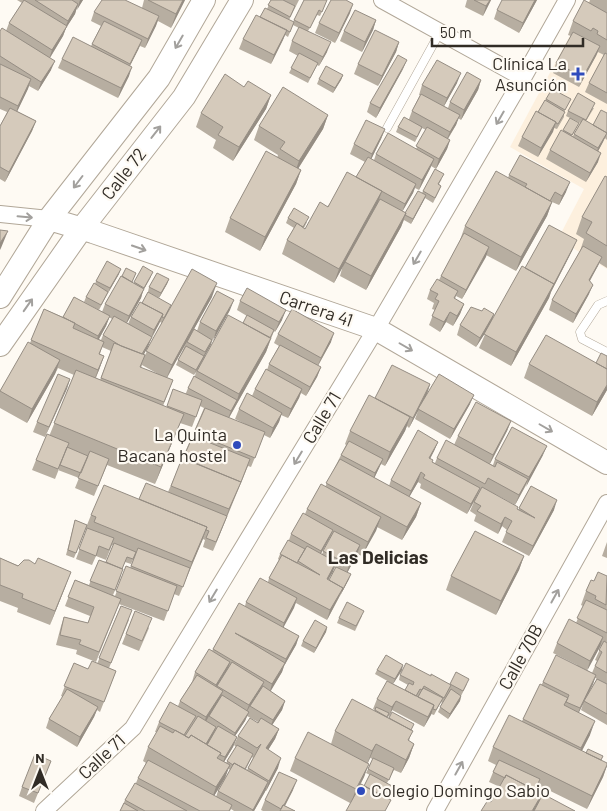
<svg xmlns="http://www.w3.org/2000/svg" width="607" height="811" viewBox="0 0 607 811" font-family="Barlow,sans-serif">
	<style>
		.built { fill: #fdf0de }
		.lines { fill: none; stroke-linecap: round; stroke-linejoin: round }
		.lane-casing { stroke: #b1a798; stroke-width: 9 }
		.street-casing { stroke: #b1a798; stroke-width: 18 }
		.secondary-casing { stroke: #b1a798; stroke-width: 24 }
		.lane { stroke: #fff; stroke-width: 8 }
		.street { stroke: #fff; stroke-width: 16 }
		.secondary { stroke: #fff; stroke-width: 22 }
		.wall { fill: #b7aea1; fill-rule: evenodd }
		.shaded-wall { fill: #958d83 }
		.building { fill: #d5cabb; stroke: #958d83 }
		.oneway { stroke: #a2a09d }
		.poi-dot { fill: #2f4bbc; stroke: #fefaf3; stroke-width: 2 }
		.labels { text-anchor: middle; stroke-width: 4.5; stroke-linejoin: round; paint-order: stroke }
		.poi-label { font-size: 18px; fill: #312c26; stroke: #fefaf3; text-anchor: end }
		.street-label { font-size: 18px; fill: #312c26; stroke: #fefaf3 }
		.neighbourhood-label { font-size: 19px; font-weight: bold; fill: #312c26; stroke: #fefaf3 }
	</style>
	<rect width="100%" height="100%" fill="#fefaf3"/>
	<path class="built" d="M589 0H607V269L558 239 584 189 510 147Z"/>
	<g class="lines">
		<g class="lane-casing">
			<path id="lane" d="M387 128 440 32
				M607 301 598 305 580 332 582 339 607 352"/>
		</g>
		<g class="street-casing">
			<path id="street" d="M382 0 523 78
				M0 214 49 219
				M44 811 133 728 376 329 523 78 567 0
				M435 811 607 503"/>
		</g>
		<g class="secondary-casing">
			<path id="secondary" d="M49 219 93 232 376 329 607 463
				M0 297 49 219 159 78 204 0
				M0 345 82 228 184 97 242 0"/>
		</g>
		<use href="#lane" class="lane"/>
		<use href="#street" class="street"/>
		<use href="#secondary" class="secondary"/>
	</g>
	<path class="wall" d="M17 0H83L76 10 75 14 66 28 63 36 50 58 51 70 38 91 29 86 17 111 36 121 32 131 5 182 0 179V126L7 112 0 109V31H6L9 23 22 3Z
		M144 0H185L171 28 158 21 145 48 140 46 130 66 129 76 118 98 58 68 62 59 91 46 101 26 91 21 94 12 142 8Z
		M271 0H299L289 20 293 22 304 0 325 5 320 16 317 15 308 31 327 52 319 66 317 65 308 83 289 73 298 56 289 51 292 41 299 28 293 25 288 37 285 35 271 64 239 49 243 39 267 9Z
		M467 0H491L483 16 465 7Z
		M537 0 519 33 494 19 497 10Z
		M590 0H607V104L585 92 589 83 604 55 598 52 596 56 579 87 553 73 556 63 571 36 568 35 573 21 589 3Z
		M350 13 335 43 315 33 319 23Z
		M376 20 373 30 362 52 340 41 344 31Z
		M399 42 396 52 378 86 354 74 358 64Z
		M403 69 376 118 367 112 370 103Z
		M343 75 341 80 333 93 317 84 319 79Z
		M481 80 478 90 461 120 458 118 456 125 448 139 450 140 447 149 436 169 431 166 419 190 415 188 413 193 402 211 405 213 422 193 423 191 442 179 439 184 441 186 439 191 433 203 425 198 411 224 404 220 401 227 366 290 340 276 343 265 334 283 282 254 287 240 294 228 286 223 288 218 307 222 304 228 305 229 356 177 365 162 350 154 354 144 385 129 381 139 371 159 374 160 376 154 416 149 426 130 422 128 415 142 396 132 398 127 409 119 412 111 420 95H419L422 85 457 83 444 106 448 108 450 102Z
		M244 87 271 95 266 109 233 161 213 148 216 140 196 127 201 113Z
		M546 99H571L564 112V117L557 129 554 128 538 157 518 146 522 137Z
		M594 108 586 121 593 125 607 113V140L605 138 598 151V162L586 182 546 159 550 150 563 131 579 123 572 136H573L580 123 566 116 568 111Z
		M328 115 323 129 298 169 301 170 296 184 260 251 225 232 230 218 277 158 278 155 254 140 259 126Z
		M509 175 566 192 559 205 552 202 547 216 516 271 486 255 462 299 456 296 455 299 464 304 460 314 453 326 446 322 440 332 429 325 435 310 432 309 434 303 427 299 430 290 439 280 441 276 460 241V240L465 226 508 178Z
		M607 177V268L599 263 590 281 589 294 573 323 549 310 552 300 580 251 584 239 576 234 582 217Z
		M573 249 551 292 549 298 511 366 479 348 487 330 476 347 457 335 460 325 482 311 494 314 491 322 525 268Z
		M136 273 132 282 134 283 151 277 143 291 141 298 127 323 128 324 131 317 142 303 169 310 212 297 194 329 197 331 200 322 230 310 212 341 204 357 243 323 247 316 237 310 240 301 282 320 275 332 274 331 266 352 229 418 245 424 235 419 239 409 252 396 255 389 267 370 269 364 279 346 274 343 278 334 331 342 318 366 321 367 317 377 306 396 301 393 299 398 288 418 281 415 279 422 270 438 264 435 251 467 248 466 213 551 203 547 205 540 203 539 179 596 174 594 164 621 119 604 96 662 76 654 77 650 56 645 61 626 64 617 88 623 90 616 65 606 75 580 89 585 99 560 106 562 113 545H112L106 560 96 556 92 565 76 559 87 529 86 528 74 558 66 555 75 520 87 525 91 515 139 499 168 492 204 408 200 406 192 427 180 423 155 484 107 465 94 496 75 488 79 478 58 470 59 469 55 479 32 470 36 460 50 434 74 375 58 368 55 374 27 423 0 408V391L30 343 44 309 63 317 74 297 102 312 105 304 122 276ZM109 317 112 319 103 335 101 340 99 339 106 326ZM160 322 162 323 145 355 144 354ZM186 343 176 365 194 375 196 371 195 376 188 388 186 393 166 407 163 406 173 380 167 378ZM102 347 111 351 100 380 96 378 104 356 100 354ZM142 365 158 374 141 368ZM135 555 130 568 126 566 115 596 113 595 120 579 122 569 125 562 131 564Z
		M119 274 108 293 99 310 84 302 86 297 95 284 96 281Z
		M169 279 167 284 159 298 148 292 149 287Z
		M607 356V390L592 416 524 378 529 364 596 363Z
		M70 379 45 437 33 432 37 422Z
		M430 384 427 394 421 405 470 404 450 439 415 419 418 411 409 428 407 426 405 431 385 466 381 464 374 478 389 486 391 480 438 442 434 451 430 458 432 462 435 463 437 458 454 445 458 436 511 421 507 431 490 464 493 465 495 459 543 455 515 505 495 494 518 510 531 486 554 510 529 556 502 542 507 530 502 526 498 534 474 521 476 515 470 511 474 502 467 514 420 488 421 484 418 482 409 497 421 503 416 517 402 540 377 527 362 556 357 554 347 573 349 579 327 620 296 603 283 627 299 636 296 645 284 666 282 672 270 691 285 701 282 710 272 725 279 729 275 739 268 750 278 768 266 791H265L254 811H234L231 809 230 811H120L125 800 136 783 138 778 146 763 143 761 148 747 157 732H155L159 722 178 706 180 701 192 682 195 672 212 651 213 649 245 606 246 602 268 582 269 578 279 560 278 559 280 554 289 540 291 534 305 514 307 509 325 487 346 445 345 444 350 431 375 398ZM330 538V539L322 554H321ZM334 568 335 569 329 580H328ZM247 716 258 722 238 736 234 745 236 747 226 763 224 762 233 747 237 737 235 736 245 721ZM252 757 253 758 247 770 246 769ZM228 768 230 770 218 791 216 797 214 796 225 778Z
		M607 542V558L602 556Z
		M524 556 519 570 496 615 446 590 451 576Z
		M0 558 66 585 50 625 17 612 18 608 0 601Z
		M607 576V725L581 710 583 704 579 712 590 735 582 751 586 753 603 756 601 760 607 766 603 777 587 809 538 785 536 791 542 794 538 804 491 802 500 787 489 782 496 765 488 761 493 747 522 721 543 682 577 665 553 653 557 643 576 623 583 606 581 605 586 591 594 581ZM600 646 601 647 595 660 597 661 592 673 587 670ZM595 678 597 679 588 695 593 684Z
		M121 606 129 620 109 668 116 671 100 712 97 710 94 717 77 747 46 728 49 719 63 697 61 696 74 663 88 669 97 664Z
		M135 611 149 628 139 651 122 644Z
		M362 616 355 631 337 623 339 618Z
		M327 627 326 632 314 653 301 646 303 641Z
		M377 670H402L393 684 405 690 408 685 399 680 400 675 450 684H467L461 696 460 701 448 719 438 712 442 703 441 702 434 715 431 714 424 727 392 710 389 717 388 716 387 717 412 730 409 741 414 744 409 758 401 773 394 770 387 783 391 791 350 803 290 771 295 758 331 744 335 731 375 710 373 709 377 699 391 683 375 674ZM370 758 373 759 366 773 370 775 364 786 359 787 364 777 368 763Z
		M51 761 34 803 19 796 22 787Z
		M293 790 285 806 295 811H263L261 810 265 800Z"/>
	<path class="shaded-wall" d="M80 0H83L77 10Z
		M183 0H185L171 28 176 14Z
		M490 0H491L483 16 486 6Z
		M535 0H537L519 33 523 23Z
		M78 4 75 14 66 28 63 36 49 59 52 50 65 28 68 21Z
		M353 4 350 13 335 43 339 33Z
		M159 16 156 26 145 48 148 39Z
		M376 20 373 30 362 52 365 42Z
		M287 30 283 40 271 64 274 55Z
		M142 40 138 50 126 73 130 64Z
		M331 42 327 52 319 66 323 57Z
		M399 42 396 52 378 86 382 76Z
		M600 46 596 56 579 87 583 77Z
		M407 60 403 69 376 118 380 108Z
		M55 61 51 70 38 91 41 82Z
		M132 67 129 76 118 98 121 88Z
		M461 73 457 83 443 108 447 98Z
		M343 75 341 80 333 93 335 88Z
		M31 79 28 89 15 116 18 106Z
		M481 80 478 90 461 120 464 110Z
		M271 95 266 109 233 161 239 147Z
		M328 115 323 129 294 175 299 161Z
		M460 115 456 125 446 141 450 132Z
		M36 121 32 131 5 182 9 172Z
		M556 122 553 132 538 157 541 148Z
		M385 129 381 139 369 164 372 154Z
		M607 133 603 142 595 157 598 148Z
		M450 140 447 149 436 169 439 159Z
		M601 153 598 162 586 182 590 173Z
		M434 159 430 169 419 190 422 180Z
		M301 170 296 184 260 251 265 237Z
		M570 182 566 192 559 205 562 196Z
		M416 184 413 193 401 214 405 204Z
		M382 191 377 205 334 283 339 269Z
		M426 195 424 200 411 224 413 219Z
		M552 202 547 216 516 271 521 257Z
		M406 213 401 227 366 290 371 276Z
		M8 231 1 248 0 250V243Z
		M577 240 573 249 551 292 549 298 511 366 516 352Z
		M489 247 486 257 462 299 466 290Z
		M602 257 598 266 585 289 589 280Z
		M121 269 119 274 108 293 110 288Z
		M153 272 143 291 141 298 125 326 129 316Z
		M169 279 167 284 159 298 161 293Z
		M217 283 212 297 166 379 172 365Z
		M593 285 589 294 573 323 576 314Z
		M234 300 230 310 213 341 216 331Z
		M464 304 460 314 453 326 457 316Z
		M286 310 282 320 275 332 279 322Z
		M450 312 446 322 440 332 444 322Z
		M163 314 159 324 151 338 148 347 137 366 141 357 151 338 154 330Z
		M494 314 491 324 476 347 480 338Z
		M110 316 106 326 95 346 98 336Z
		M334 333 331 342 317 367 321 358Z
		M271 338 266 352 227 421 231 411 237 400 239 394Z
		M212 340 211 345 194 375 196 370Z
		M104 356 99 370 93 383 98 370Z
		M60 360 55 374 27 423 32 409Z
		M321 367 317 377 306 396 310 387Z
		M70 379 67 389 45 437 49 427Z
		M430 384 427 394 409 428 413 418Z
		M607 385V390L592 416 597 402Z
		M302 389 299 398 288 418 291 409Z
		M474 395 470 404 450 439 454 429Z
		M282 413 279 422 270 438 273 428Z
		M184 414 177 431 155 484 161 467Z
		M410 417 405 431 385 466 390 452Z
		M511 421 507 431 489 465 493 455Z
		M438 442 434 451 426 467 429 458Z
		M547 446 543 455 526 487 529 477Z
		M383 459 379 468 372 483 375 473Z
		M421 472 418 482 407 501 411 491Z
		M528 479 524 488 515 505 519 495Z
		M241 482 235 496 213 551 229 509Z
		M480 488 476 497 467 514 471 504Z
		M557 500 554 510 529 556 533 546Z
		M421 503 416 517 402 540 407 527Z
		M381 517 376 531 362 556 368 542Z
		M505 517 502 526 498 534 501 524Z
		M207 527 202 541 187 576 192 562Z
		M333 530 329 539 317 560 321 551Z
		M360 545 357 555 346 575 349 565Z
		M524 556 519 570 496 615 501 601Z
		M336 562 333 572 323 588 327 579Z
		M71 572 66 585 50 625 55 611Z
		M351 574 349 579 340 596 342 591Z
		M343 588 339 597 327 620 330 610Z
		M297 598 294 608 281 632 284 623Z
		M327 627 326 632 314 653 316 648Z
		M299 636 296 645 284 666 282 672 269 694 272 684 284 665 286 659Z
		M603 637 600 647 587 671 590 661Z
		M230 662 227 671 217 686 213 695 216 685Z
		M403 665 402 670 393 684 395 679Z
		M596 675 593 684 576 718 580 708Z
		M264 682 260 692 250 706 245 715 249 705Z
		M223 691 219 701 209 716 203 727 206 717Z
		M461 696 460 701 448 719 450 714Z
		M285 701 282 710 269 730 273 720Z
		M396 701 392 710 389 717 392 707Z
		M434 705 431 715 424 727 428 717Z
		M98 707 94 717 77 747 80 737Z
		M249 712 245 721 231 742 235 733Z
		M595 721 590 735 576 762 581 748Z
		M216 727 213 737 200 757 203 748Z
		M279 729 275 739 263 758 266 748Z
		M237 737 233 747 221 767 225 757Z
		M376 744 370 758 367 764 372 751Z
		M414 744 409 758 401 773 406 760Z
		M281 758 278 768 266 791 269 781Z
		M369 764 364 777 351 803 356 789Z
		M230 765 225 778 211 801 216 787Z
		M607 765 603 777 587 809 592 796Z
		M297 780 293 790 282 811H281Z
		M268 782 265 792 254 811H252Z
		M542 794 535 811H532Z"/>
	<path class="building" d="M24 0 67 26 52 50 9 23Z
		M35 0H72L78 4 68 21Z
		M102 0H125L159 16 148 39 94 12Z
		M148 0H183L176 14Z
		M271 0H283L295 6 290 17 268 5Z
		M304 0H327L322 12 319 10 310 28 294 20Z
		M331 0H346L353 4 339 33 319 23Z
		M474 0H490L486 6Z
		M502 0H535L523 23 497 10Z
		M584 0 607 13V40L597 34 598 31 593 28 591 31 573 21Z
		M265 8 294 22 290 32 260 17Z
		M355 10 376 20 365 42 344 31Z
		M256 15 287 30 274 55 243 39Z
		M104 21 142 40 130 64 92 44Z
		M299 27 331 42 323 57 292 41Z
		M2 28 55 61 41 82 0 56V31Z
		M375 30 399 42 382 76 358 64Z
		M573 32 600 46 583 77 556 63Z
		M73 37 132 67 121 88 62 59Z
		M299 53 318 63 310 78 291 68Z
		M605 53 607 54V93L589 83Z
		M398 55 407 60 380 108 370 103Z
		M437 60 461 73 447 98 422 85Z
		M0 64 31 79 18 106 0 97Z
		M326 66 343 75 335 88 319 79Z
		M467 72 481 80 464 110 450 102Z
		M225 74 244 87 248 81 271 95 239 147 218 135 223 127 201 113Z
		M283 87 328 115 299 161 280 149 285 142 259 126Z
		M552 89 571 99 565 110 546 99Z
		M578 93 595 103 586 120 568 111Z
		M421 94 460 115 450 132 412 111Z
		M545 100 565 112 558 124 556 123V122L538 112Z
		M10 108 36 121 9 172 0 167V126Z
		M601 110 607 113V134V133L593 125Z
		M536 111 556 122 541 148 522 137Z
		M404 117 422 127 417 137 398 127Z
		M570 118 579 123 572 135 563 130Z
		M583 119 607 133 598 148 574 134Z
		M366 120 385 129 372 154 354 144Z
		M427 127 450 140 439 159 416 146Z
		M561 130 601 153 590 173 550 150Z
		M388 133 434 159 422 180 376 154Z
		M266 151 301 170 265 237 230 218Z
		M520 155 570 182 562 196 555 192 550 201 525 187 527 184 509 175Z
		M368 157 416 184 405 204 356 177Z
		M435 169 444 174 438 184 441 186 435 198 423 191Z
		M496 171 552 202 521 257 465 226Z
		M347 172 382 191 339 269 287 240 297 223 305 229 320 202 328 207Z
		M605 176 607 177V246L586 233 592 222 582 217Z
		M418 191 426 195 413 219 405 215 406 213H405Z
		M380 199 406 213 371 276 345 262Z
		M294 208 309 217 303 227 288 218Z
		M549 225 577 240 554 284 525 268Z
		M0 230 8 231 0 243Z
		M464 233 489 247 466 290 441 276Z
		M583 246 602 257 589 280 593 285 576 314 552 300Z
		M107 261 121 269 110 288 96 281Z
		M143 266 153 272 144 288 134 282Z
		M522 266 554 284 516 352 484 334Z
		M126 268 136 273 132 282 122 276Z
		M192 269 217 283 172 365 146 351Z
		M157 273 169 279 161 293 149 287Z
		M121 276 144 289 129 316 105 304Z
		M437 279 458 291 454 298 464 304 457 316 450 312 444 322 432 316 439 301 435 299 438 294 430 290Z
		M94 283 108 292 101 305 86 297Z
		M247 288 286 310 279 322 240 301Z
		M217 291 234 300 216 331 200 322Z
		M148 292 171 305 164 318 162 317 163 314 142 303Z
		M74 297 110 316 98 336 63 317Z
		M140 302 163 314 154 330 131 317Z
		M471 307 482 311 484 308 494 314 480 338 460 325Z
		M44 309 75 323 73 328 104 342 99 354 104 356 98 370 31 340Z
		M292 309 334 333 321 358 278 334Z
		M228 315 271 338 239 394 197 371Z
		M247 315 274 330 270 338 243 323Z
		M114 316 152 337 142 354 121 346 103 335Z
		M194 329 212 340 205 352 187 342Z
		M546 335 607 369V385L597 402 529 364Z
		M28 342 60 360 32 409 0 391Z
		M114 343 145 355 140 367 173 380 164 402 101 378Z
		M280 345 321 367 310 387 269 364Z
		M186 346 204 356 196 370 178 360Z
		M601 353 607 356V369L596 363Z
		M392 365 430 384 413 418 375 398Z
		M266 369 302 389 291 409 255 389Z
		M76 370 184 414 161 467 54 423Z
		M58 374 70 379 49 427 37 422Z
		M439 374 474 395 454 429 418 409Z
		M194 376 237 400 231 411 188 388Z
		M173 389 202 400 196 417 167 406Z
		M247 393 282 413 273 428 239 409Z
		M369 395 410 417 390 452 350 431Z
		M476 402 511 421 493 455 458 436Z
		M205 408 265 432 255 458 194 433Z
		M512 427 547 446 529 477 495 459Z
		M418 430 438 442 429 458 433 460 432 462 480 488 471 504 423 478 425 475 421 472 411 491 391 480Z
		M47 434 69 443 58 469 36 460Z
		M193 436 250 459 241 482 183 458Z
		M446 440 495 467 497 462 528 479 519 495 488 478 485 484 437 458Z
		M349 441 383 459 375 473 341 455Z
		M67 447 88 456 81 473 60 465Z
		M90 451 109 459 98 486 78 478Z
		M182 458 241 482 229 509 171 486Z
		M340 459 421 503 407 527 326 483Z
		M146 483 227 516 216 542 206 538 209 531 206 530 207 527 139 499Z
		M321 484 381 517 368 542 307 509Z
		M104 485 207 527 192 562 94 522 96 517 91 515Z
		M531 486 557 500 533 546 506 532 512 521 505 517 501 524 477 511 481 506 474 502 482 487 518 507 517 509 535 518 519 508Z
		M303 513 333 530 321 551 291 534Z
		M75 520 87 525 76 553 68 550Z
		M87 528 114 538 109 550 99 546 96 556 79 549Z
		M334 531 360 545 349 565 323 551Z
		M475 531 524 556 501 601 451 576Z
		M288 540 305 549 297 563 280 554Z
		M114 543 136 552 133 559 127 557 122 569 106 562Z
		M307 546 336 562 327 579 343 588 330 610 269 578 282 555 320 575 298 561Z
		M138 548 190 568 183 587 131 566Z
		M0 558 18 566 24 560H29L35 564 38 558 71 572 55 611 22 598 23 594 0 585Z
		M99 560 123 569 115 590 90 581Z
		M126 566 177 586 168 611 116 591Z
		M336 567 351 574 342 591 343 588 329 580Z
		M598 572 607 576 606 605 595 599 596 596 586 591 591 580 594 581Z
		M260 578 297 598 284 623 246 602Z
		M75 580 121 599 99 652 79 644 81 640 60 635 64 617 88 623 94 607 68 597Z
		M586 600 607 610V633L577 618Z
		M347 602 364 611 356 626 339 618Z
		M239 603 299 636 286 659 235 633 285 663 272 684 213 649Z
		M121 606 132 610 111 663 99 658Z
		M135 611 152 618 142 641 126 634Z
		M569 619 603 637 590 661 557 643Z
		M315 620 327 627 316 648 303 641Z
		M604 641 607 643V673L595 666 602 652 599 650Z
		M209 649 230 662 216 685 195 672Z
		M386 655 403 665 395 679 377 670Z
		M556 655 596 675 580 708 566 702 569 695 543 682Z
		M92 661 116 671 104 702 64 686 74 663 88 669Z
		M232 662 264 682 249 705 217 686Z
		M406 663 431 676V674L451 685 444 698 424 686 422 690 420 689 416 696 405 690 409 683 413 685 414 682 400 675Z
		M456 672 469 679 463 691 450 684Z
		M197 675 223 691 206 717 180 701Z
		M597 679 607 684V714L584 701Z
		M387 681 434 705 428 717 396 701 392 707 377 699Z
		M540 684 568 698 564 705 595 721 581 748 523 719Z
		M263 686 285 701 273 720 250 706Z
		M423 688 443 698 436 710 433 709 434 705 418 697Z
		M67 689 98 707 80 737 49 719Z
		M451 689 461 696 450 714 440 707Z
		M222 695 249 712 235 733 209 716Z
		M352 699 413 731 408 740 414 744 406 760 376 744 372 751 335 731Z
		M170 702 196 716 184 735 159 722Z
		M376 707 389 713 387 717 375 710Z
		M392 712 414 724 411 730 389 718Z
		M509 715 607 763V765L592 796 493 747Z
		M198 716 216 727 206 744 191 735 189 738 185 736Z
		M250 718 258 723 261 718 279 729 266 748 281 758 269 781 248 768 261 744 257 748 238 736Z
		M160 726 173 733 175 730 189 738 191 735 221 753 217 758 230 765 216 787 148 747Z
		M218 726 237 737 225 757 220 755 221 753 207 745Z
		M308 732 369 764 356 789 295 758Z
		M237 745 253 754 245 769 234 763 233 765 227 761Z
		M588 749 603 756 601 760 586 753Z
		M35 754 51 761 38 793 22 787Z
		M373 758 394 768 389 780 368 769Z
		M148 760 232 805 229 811H200L138 778Z
		M499 760 540 779 535 790 506 775 505 778 493 772Z
		M234 763 268 782 253 810 218 791Z
		M279 772 297 780 284 805H283L281 809 265 800Z
		M370 774 392 786 386 798 364 786Z
		M506 775 542 794 532 811H481L488 800 491 802Z
		M135 783 187 811H145L125 800Z
		M361 784 391 800 385 811H346Z
		M543 794 575 811H534Z
		M124 803 138 811H120Z
		M283 805 295 811H280Z"/>
	<defs><path id="oneway-shaft" d="M-6 0H5M1.5-3L5.5 0L1.5 3" fill="none" stroke-width="1.6" stroke-linecap="round" stroke-linejoin="round" transform="scale(1.25)"/></defs>
	<g class="oneway">
		<use href="#oneway-shaft" transform="translate(179 42) rotate(120)"/>
		<use href="#oneway-shaft" transform="translate(500 118) rotate(120)"/>
		<use href="#oneway-shaft" transform="translate(156 132) rotate(-52)"/>
		<use href="#oneway-shaft" transform="translate(78 182) rotate(127)"/>
		<use href="#oneway-shaft" transform="translate(25 217) rotate(5)"/>
		<use href="#oneway-shaft" transform="translate(139 248) rotate(19)"/>
		<use href="#oneway-shaft" transform="translate(417 258) rotate(120)"/>
		<use href="#oneway-shaft" transform="translate(28 305) rotate(-55)"/>
		<use href="#oneway-shaft" transform="translate(406 347) rotate(30)"/>
		<use href="#oneway-shaft" transform="translate(546 428) rotate(30)"/>
		<use href="#oneway-shaft" transform="translate(298 458) rotate(121)"/>
		<use href="#oneway-shaft" transform="translate(213 596) rotate(121)"/>
		<use href="#oneway-shaft" transform="translate(555 596) rotate(-61)"/>
		<use href="#oneway-shaft" transform="translate(459 768) rotate(-61)"/>
	</g>
	<g class="poi-dot">
		<path d="M575.5 66.5h5v5h5v5h-5v5h-5v-5h-5v-5h5z"/>
		<circle cx="237" cy="445" r="5"/>
		<circle cx="361" cy="791" r="5"/>
	</g>
	<g class="labels">
		<g class="poi-label">
			<text x="567" y="70">Clínica La<tspan x="567" dy="21">Asunción</tspan></text>
			<text x="227" y="441">La Quinta<tspan x="227" dy="21">Bacana hostel</tspan></text>
			<text x="371" y="797" text-anchor="start">Colegio Domingo Sabio</text>
		</g>
		<g class="street-label">
			<text transform="translate(124 174) rotate(-52)" y="6">Calle 72</text>
			<text transform="translate(316 309) rotate(19)" y="6">Carrera 41</text>
			<text transform="translate(322 418) rotate(-59)" y="6">Calle 71</text>
			<text transform="translate(521 657) rotate(-61)" y="6">Calle 70B</text>
			<text transform="translate(102 757) rotate(-43)" y="6">Calle 71</text>
		</g>
		<g class="neighbourhood-label">
			<text x="378" y="564">Las Delicias</text>
		</g>
	</g>
	<g transform="translate(40 771)" stroke="#fefaf3" stroke-width="4" paint-order="stroke">
	<path d="M0-4L9 19L0 12L-9 19Z" fill="#312c26"/>
	<text y="-8" font-size="14" font-weight="bold" text-anchor="middle" fill="#312c26">N</text>
	</g>
	<path d="M432 38v8h151v-8" fill="none" stroke="#312c26" stroke-width="2.5"/>
	<text x="440" y="38" font-size="15" fill="#312c26" stroke="#fefaf3" stroke-width="4" paint-order="stroke">50 m</text>
</svg>
